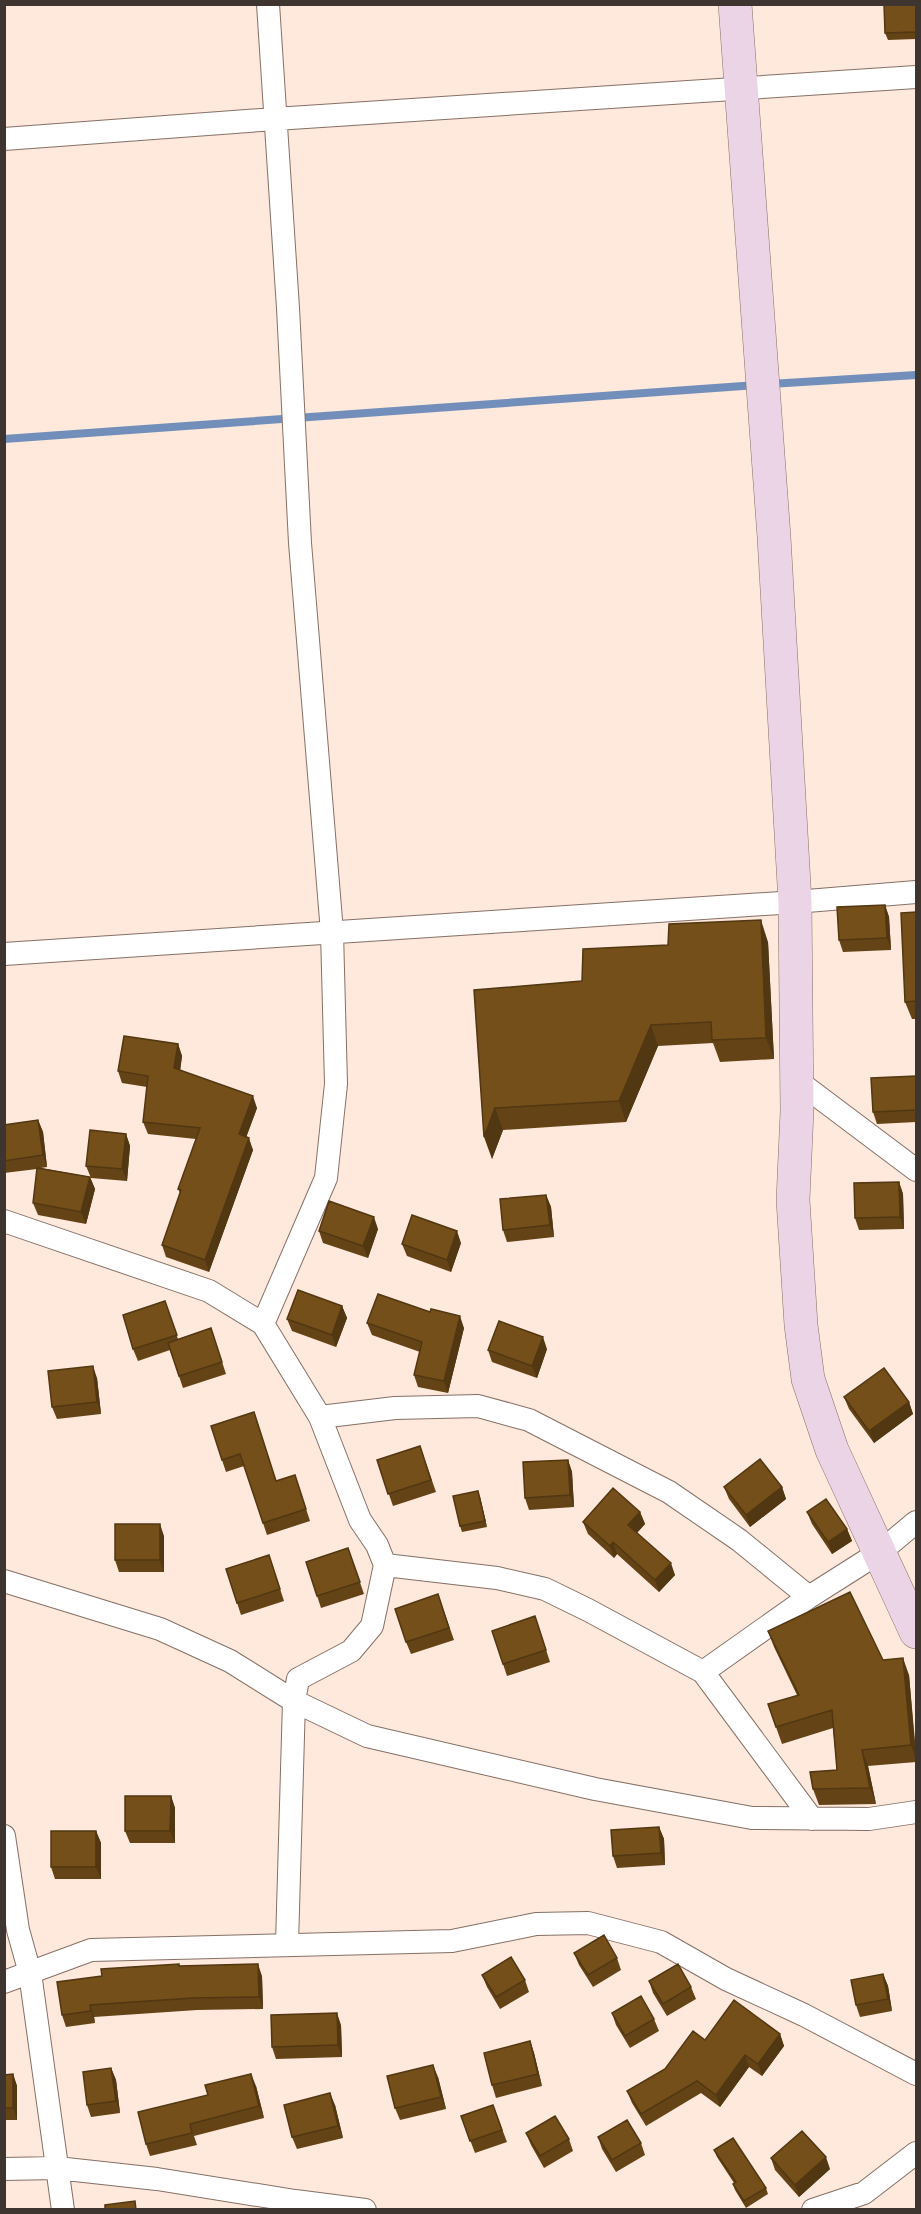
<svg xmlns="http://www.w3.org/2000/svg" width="921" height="2214" viewBox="0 0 921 2214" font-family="'Alegreya Sans',sans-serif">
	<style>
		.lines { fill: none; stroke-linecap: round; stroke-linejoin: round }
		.stream { stroke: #728fbc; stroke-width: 8 }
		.street-casing { stroke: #847066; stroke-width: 24 }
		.secondary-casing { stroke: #847066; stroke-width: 34 }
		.street { stroke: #fff; stroke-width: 22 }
		.secondary { stroke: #ebd4e5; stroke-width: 33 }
		.wall { fill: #644416 }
		.shaded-wall { fill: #513712 }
		.building { fill: #744f19; stroke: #513712; stroke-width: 1.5 }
	</style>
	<rect width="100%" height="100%" fill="#ffe8dc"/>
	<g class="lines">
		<path class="stream" d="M770 384 916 375
			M4 439 757 385"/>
		<g class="street-casing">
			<path id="street" d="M4 139 275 119 916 77
				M4 954 795 902 916 892
				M795 1079 916 1170
				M4 1221 209 1291 263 1324 320 1417 360 1520 377 1545 385 1565 372 1626 351 1651 298 1679 294 1701 287 1944
				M263 1324 326 1178 336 1084 332 932 300 543 288 308 268 4
				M320 1417 395 1408 478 1406 529 1420 669 1492 739 1540 809 1597
				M385 1565 497 1578 545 1589 588 1610 703 1672 812 1819
				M4 1581 160 1629 230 1661 294 1701 367 1736 595 1789 752 1818 869 1819 916 1812
				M703 1672 809 1597 880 1552 916 1522
				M4 1836 18 1930 30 1973 63 2210
				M4 1982 91 1950 452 1941 536 1924 588 1923 661 1942 726 1979 804 2015 916 2074
				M4 2169 57 2168 157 2179 295 2201 365 2210
				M813 2210 864 2193 916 2153"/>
		</g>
		<g class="secondary-casing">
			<path id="secondary" d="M735 4 774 537 795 902 797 1111 793 1200 801 1325 808 1379 832 1450 916 1632"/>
		</g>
		<use href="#street" class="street"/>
		<use href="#secondary" class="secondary"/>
	</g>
	<path class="wall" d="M916 4V39L888 40 885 33Z
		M885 905 889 917 891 950 843 952 839 940Z
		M916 912V1019H912L905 1002Z
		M768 942 774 1059 720 1062 713 1043 658 1046 626 1122 503 1130 492 1159 474 990 582 981Z
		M178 1044 182 1056 180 1070 257 1108 246 1137 253 1150 209 1272 166 1257 162 1245 180 1193 178 1189 196 1139 148 1134 143 1122 147 1087 122 1083 118 1071Z
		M916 1076V1122L877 1124 873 1112Z
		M38 1120 43 1132 47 1167 41 1168 90 1177 95 1189 86 1224 38 1215 33 1203 37 1169 4 1173V1125Z
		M126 1134 130 1146 127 1181 91 1178 86 1166Z
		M899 1182 903 1194 904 1229 859 1230 855 1218Z
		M546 1195 551 1207 554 1237 507 1242 503 1230Z
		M378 1229 368 1258 323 1243 319 1231Z
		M461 1243 451 1272 407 1256 402 1244Z
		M165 1301 178 1339 211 1328 226 1374 183 1388 170 1350 138 1361 133 1349Z
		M342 1306 347 1318 336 1347 292 1331 287 1319Z
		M367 1323 464 1328 448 1393 418 1387 414 1375 420 1352 372 1335Z
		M547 1349 537 1378 492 1362 488 1350Z
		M97 1378 101 1414 57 1419 52 1407Z
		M844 1397 909 1402 913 1414 874 1443 849 1409Z
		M254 1412 276 1481 295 1475 310 1521 267 1535 244 1466 226 1472 222 1460Z
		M420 1446 436 1492 393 1506 377 1460Z
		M568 1460 572 1472 574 1507 529 1510 525 1498Z
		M724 1487H782L786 1499 750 1527 729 1499Z
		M480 1497 487 1527 462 1532 460 1526Z
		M640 1512 645 1524 637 1533 675 1575 659 1592 617 1554 614 1558 588 1534 583 1522Z
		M807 1512 847 1529 852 1541 832 1554 812 1524Z
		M164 1536V1572H119L115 1560Z
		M348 1548 364 1594 321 1608 306 1562Z
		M269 1555 284 1601 241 1615 226 1569Z
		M438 1594 454 1640 411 1654 406 1642Z
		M539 1628 550 1662 507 1676 492 1631Z
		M768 1631 883 1660 909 1675 916 1752V1762L868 1766 876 1804 819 1805 813 1789 837 1770 833 1728 782 1744 776 1727 797 1695 774 1647Z
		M171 1796 175 1808V1843H130L125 1831Z
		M659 1827 664 1839 665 1865 617 1868 613 1856Z
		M96 1831 101 1843V1879H55L51 1867Z
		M574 1953 617 1958 621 1970 593 1987 579 1965Z
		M179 1964 180 1966 262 1976 263 2009 197 2010 94 2017 95 2023 66 2027 62 2015 102 1976Z
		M883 1974 888 1986 892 2011 860 2017 856 2005Z
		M482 1975 525 1980 529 1992 500 2009 487 1987Z
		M649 1981 691 1987 696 1999 667 2016 653 1993Z
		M612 2013 654 2019 659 2031 630 2048 616 2025Z
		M341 2025 342 2057 276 2059 272 2047Z
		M780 2034 784 2046 762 2076 749 2067 720 2107 701 2093 646 2126 632 2103 627 2091 665 2069 705 2040Z
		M530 2041 534 2053 542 2086 496 2098 492 2085Z
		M111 2068 116 2080 120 2113 91 2117 87 2105Z
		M13 2074 17 2086V2120H4V2075Z
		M438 2077 446 2109 400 2120 395 2108Z
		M256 2086 264 2118 194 2136 197 2145 150 2156 146 2144Z
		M335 2105 343 2138 297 2149 292 2137Z
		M493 2105 507 2142 475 2153 461 2116Z
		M526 2133 569 2139 573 2151 544 2168 531 2145Z
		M598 2137 641 2143 645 2155 616 2172 602 2149Z
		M714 2150 766 2188 768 2194 746 2208 735 2190 733 2184 734 2183 717 2157Z
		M771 2158 830 2169 799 2197 775 2170Z"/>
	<path class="shaded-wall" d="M885 905 889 917 891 950 887 938Z
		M761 920 768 942 774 1059 766 1038Z
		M651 1025 658 1046 626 1122 619 1101Z
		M178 1044 182 1056 179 1080 174 1068Z
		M253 1096 257 1108 243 1146 239 1134Z
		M495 1108 503 1130 492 1159 484 1137Z
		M38 1120 43 1132 47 1167 43 1155Z
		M126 1134 130 1146 127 1181 122 1169Z
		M249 1138 253 1150 209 1272 205 1260Z
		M90 1177 95 1189 86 1224 81 1212Z
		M899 1182 903 1194 904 1229 900 1217Z
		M546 1195 551 1207 554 1237 550 1225Z
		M374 1217 378 1229 368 1258 363 1246Z
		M457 1231 461 1243 451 1272 447 1260Z
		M342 1306 347 1318 336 1347 332 1335Z
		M460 1316 464 1328 448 1393 444 1381Z
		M543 1337 547 1349 537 1378 532 1366Z
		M93 1366 97 1378 101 1414 97 1402Z
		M909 1402 913 1414 874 1443 869 1431Z
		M568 1460 572 1472 574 1507 570 1495Z
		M782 1487 786 1499 750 1527 746 1515Z
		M478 1491 480 1497 487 1527 485 1521Z
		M640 1512 645 1524 633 1537 628 1525Z
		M160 1524 164 1536V1572L160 1560Z
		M847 1529 852 1541 832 1554 828 1542Z
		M613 1542 617 1554 614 1558 610 1546Z
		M671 1563 675 1575 659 1592 655 1580Z
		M903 1658 909 1675 916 1759 911 1745Z
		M862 1750 868 1766 876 1804 870 1788Z
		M171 1796 175 1808V1843L170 1831Z
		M659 1827 664 1839 665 1865 661 1853Z
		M96 1831 101 1843V1879L96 1867Z
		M258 1964 262 1976 263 2009 259 1997Z
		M883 1974 888 1986 892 2011 888 1999Z
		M90 2005 94 2017 95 2023 91 2011Z
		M337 2013 341 2025 342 2057 338 2045Z
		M780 2034 784 2046 762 2076 758 2064Z
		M530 2041 534 2053 542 2086 538 2074Z
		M745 2055 749 2067 720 2107 716 2095Z
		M433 2065 438 2077 446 2109 441 2097Z
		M111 2068 116 2080 120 2113 116 2101Z
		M13 2074 17 2086V2120L13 2108Z
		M251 2074 256 2086 264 2118 259 2106Z
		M330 2093 335 2105 343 2138 338 2126Z
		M826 2157 830 2169 799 2197 795 2185Z"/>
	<path class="building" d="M884 4H916V32L885 33Z
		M885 905 887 938 839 940 837 907Z
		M916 912V1001L905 1002 901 913Z
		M761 920 766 1038 712 1040 711 1022 651 1025 619 1101 495 1108 484 1137 474 990 582 981 583 949 668 945 669 924Z
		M124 1036 178 1044 174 1068 253 1096 239 1134 249 1138 205 1260 162 1245 181 1190 178 1189 200 1128 143 1122 148 1076 118 1071Z
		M916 1076V1110L873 1112 871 1078Z
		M38 1120 43 1155 4 1161V1125Z
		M90 1130 126 1134 122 1169 86 1166Z
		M37 1168 90 1177 81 1212 33 1203Z
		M899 1182 900 1217 855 1218 854 1183Z
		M546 1195 550 1225 503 1230 500 1199Z
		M329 1201 374 1217 363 1246 319 1231Z
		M412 1215 457 1231 447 1260 402 1244Z
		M298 1290 342 1306 332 1335 287 1319Z
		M378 1294 430 1312 431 1309 460 1316 444 1381 414 1375 422 1342 367 1323Z
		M165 1301 177 1335 133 1349 123 1315Z
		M499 1321 543 1337 532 1366 488 1350Z
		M211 1328 222 1362 179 1376 168 1343Z
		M93 1366 97 1402 52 1407 48 1371Z
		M884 1368 909 1402 869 1431 844 1397Z
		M254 1412 276 1481 295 1475 306 1509 263 1523 240 1454 222 1460 211 1426Z
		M420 1446 431 1480 388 1494 377 1460Z
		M760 1459 782 1487 746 1515 724 1487Z
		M568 1460 570 1495 525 1498 523 1462Z
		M613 1488 640 1512 628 1525 671 1563 655 1580 613 1542 610 1546 583 1522Z
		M478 1491 485 1521 460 1526 453 1496Z
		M826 1499 847 1529 828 1542 807 1512Z
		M115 1524H160V1560H115Z
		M348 1548 360 1582 317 1596 306 1562Z
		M269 1555 280 1589 237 1603 226 1569Z
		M850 1592 883 1660 903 1658 911 1745 862 1750 870 1788 813 1789 810 1772 837 1770 832 1710 776 1727 768 1704 799 1695 768 1631Z
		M438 1594 449 1628 406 1642 395 1609Z
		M535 1616 546 1650 503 1664 492 1631Z
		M125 1796H171L170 1831H125Z
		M659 1827 661 1853 613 1856 611 1830Z
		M51 1831H96V1867H51Z
		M604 1935 617 1958 588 1975 574 1953Z
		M511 1957 525 1980 496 1997 482 1975Z
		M179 1964V1966L258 1964 259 1997 193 1998 90 2005 91 2011 62 2015 57 1982 102 1976 101 1969Z
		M678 1964 691 1987 663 2004 649 1981Z
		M883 1974 888 1999 856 2005 851 1980Z
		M641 1996 654 2019 625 2036 612 2013Z
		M734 2000 780 2034 758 2064 745 2055 716 2095 697 2081 641 2114 627 2091 665 2069 693 2031 705 2040Z
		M337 2013 338 2045 272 2047 271 2015Z
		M530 2041 538 2074 492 2085 484 2053Z
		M433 2065 441 2097 395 2108 387 2076Z
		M111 2068 116 2101 87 2105 83 2072Z
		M13 2074V2108H4V2075Z
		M251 2074 259 2106 190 2124 192 2133 146 2144 138 2112 208 2095 205 2085Z
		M330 2093 338 2126 292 2137 284 2105Z
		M493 2105 502 2130 470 2141 461 2116Z
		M555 2116 569 2139 540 2156 526 2133Z
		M627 2120 641 2143 612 2160 598 2137Z
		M802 2131 826 2157 795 2185 771 2158Z
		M733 2138 766 2188 744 2201 733 2184 736 2182 714 2150Z
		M135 2201 136 2210H105V2205Z"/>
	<rect width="921" height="2214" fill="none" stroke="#3e3530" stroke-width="12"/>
</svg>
